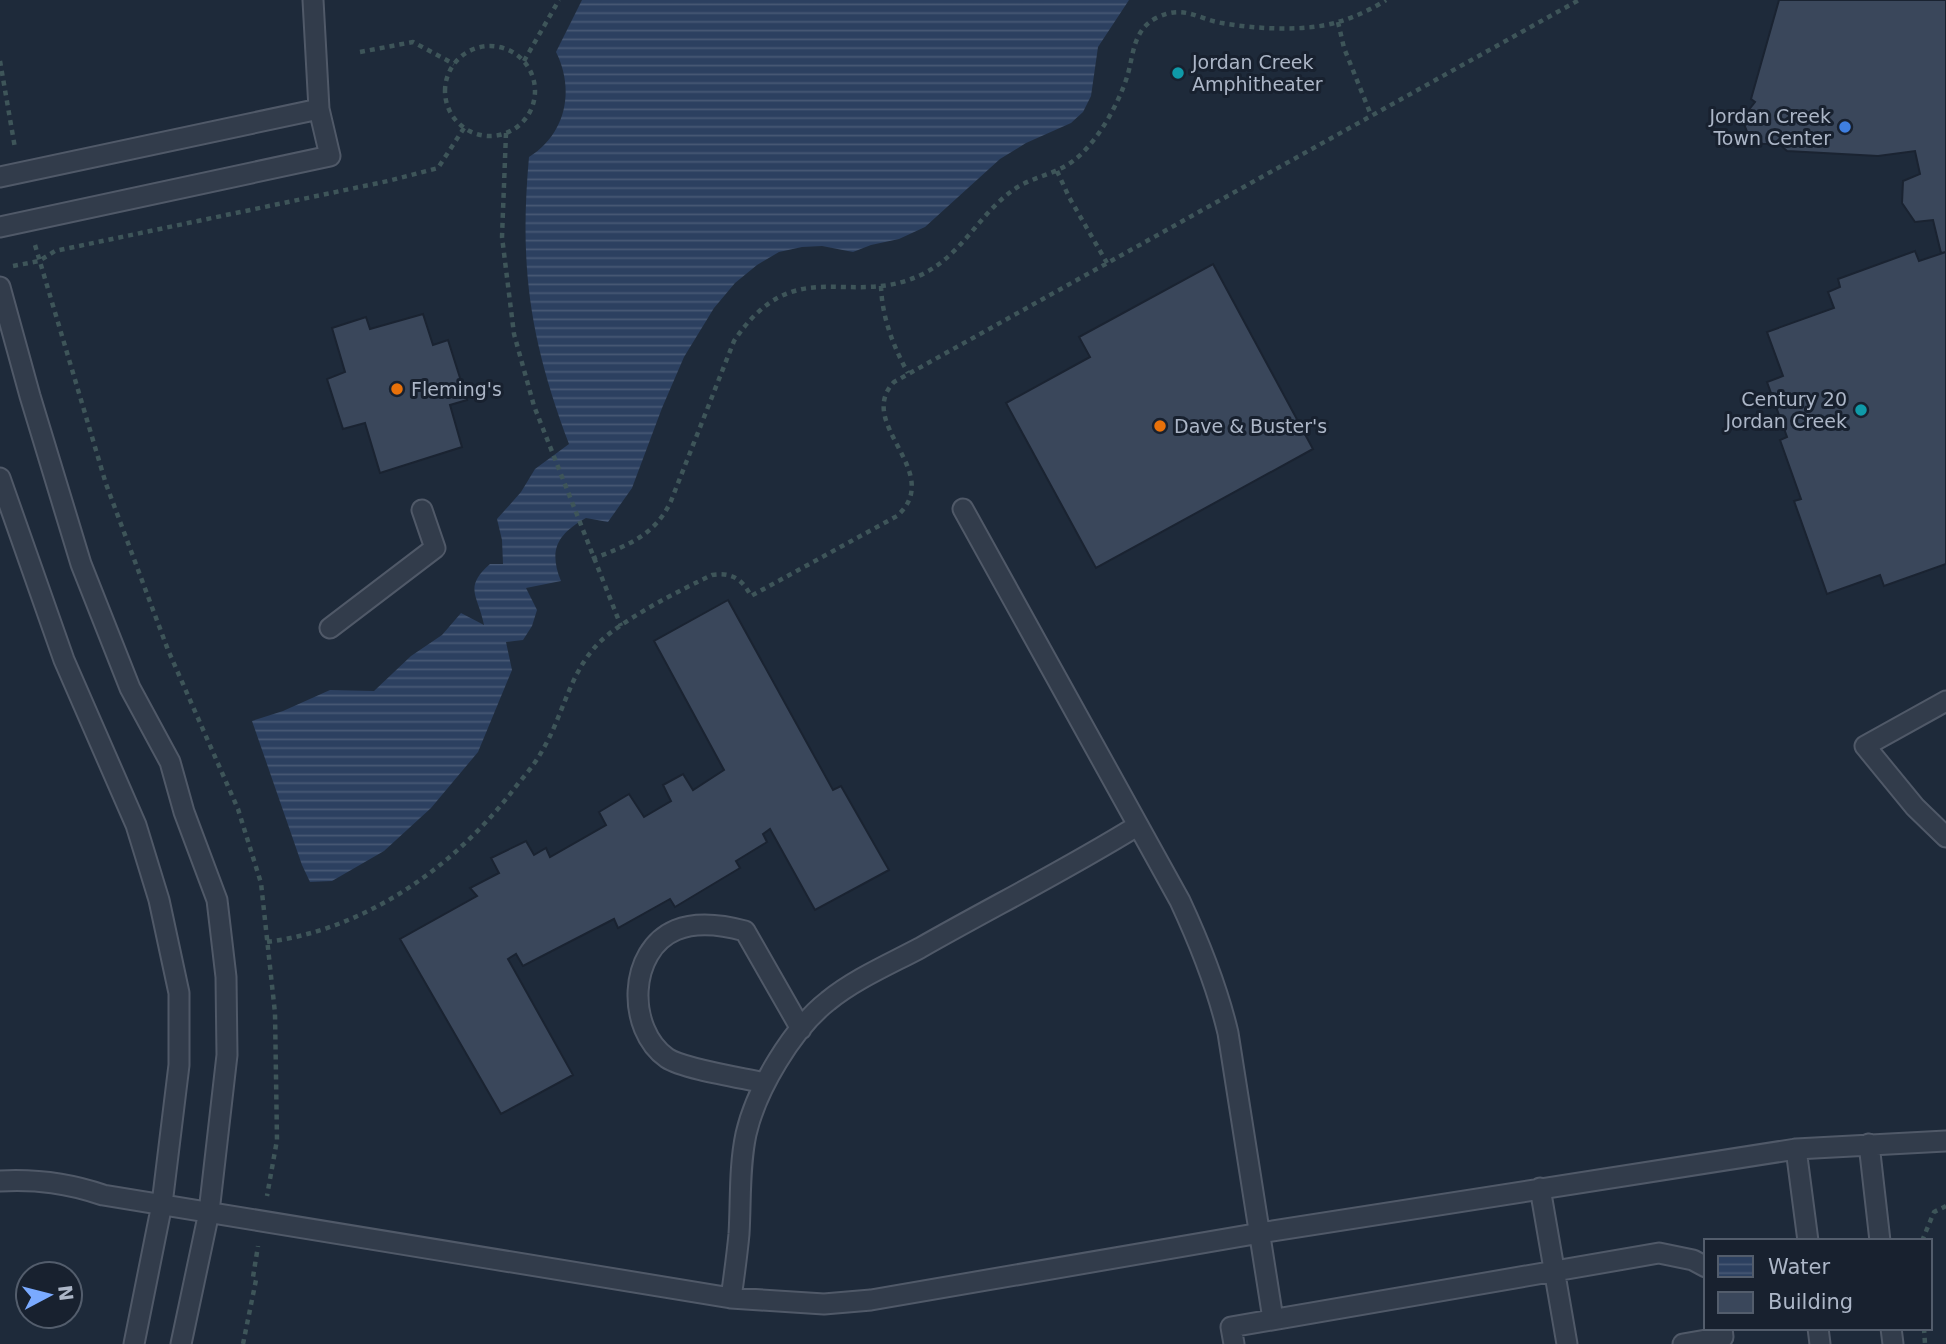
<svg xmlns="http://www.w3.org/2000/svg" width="1946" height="1344" viewBox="0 0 1946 1344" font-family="'DejaVu Sans',sans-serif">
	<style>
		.water { fill: url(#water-rules) }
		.building { fill: #3a475b; stroke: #1a2331; stroke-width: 2 }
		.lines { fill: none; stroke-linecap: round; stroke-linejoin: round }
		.lane-casing { stroke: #505968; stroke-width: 23 }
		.path { stroke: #3e5559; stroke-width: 4.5; stroke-dasharray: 5 5; stroke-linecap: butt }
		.lane { stroke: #323c4b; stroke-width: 19 }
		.culture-dot { fill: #0f9aa8; stroke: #18212f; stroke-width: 2.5 }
		.shop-dot { fill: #3f7fe0; stroke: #18212f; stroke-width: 2.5 }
		.food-dot { fill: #e8710a; stroke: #18212f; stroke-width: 2.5 }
		.labels { text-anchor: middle; stroke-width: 6; stroke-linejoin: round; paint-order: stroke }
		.poi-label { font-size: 19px; fill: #acb6c7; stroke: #18212f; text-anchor: start }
	</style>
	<defs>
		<pattern id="water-rules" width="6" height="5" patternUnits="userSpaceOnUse" patternTransform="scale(1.75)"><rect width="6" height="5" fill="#2c4060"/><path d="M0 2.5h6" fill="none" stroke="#485975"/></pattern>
	</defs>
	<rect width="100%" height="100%" fill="#1e2a3a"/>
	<path class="water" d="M582 0H1129L1098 47 1091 96 1083 112 1071 123 1026 143 1000 159 925 227 899 239 871 245 853 252 822 246 802 247 779 252 757 265 735 283 714 308 684 357 662 408 632 488 608 522 586 518C558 534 548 549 561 581L526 588 537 610 532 626 523 640 506 642 512 670 478 752 431 808 384 851 332 881 310 882 302 865 252 721 283 711 330 690 374 691 411 656 442 635 461 613 484 625C478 595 463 588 490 564H503L502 540 497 519 521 492 535 469 569 444C530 340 519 267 529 157 566 134 575 90 556 52Z"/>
	<path class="building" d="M1779 0H1946V252L1941 253 1933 220 1915 222 1902 203 1903 181 1920 174 1915 151 1878 156 1787 151 1779 144H1763L1748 134 1744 124V116L1755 102 1751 99Z
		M1915 251 1919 261 1946 252V564L1884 586 1880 575 1827 594 1794 501 1801 499 1780 440 1787 437 1767 382 1783 376 1767 332 1834 308 1828 292 1840 287 1838 279Z
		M1213 264 1313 449 1096 568 1006 403 1090 357 1079 337Z
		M423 314 433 345 448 340 467 400 450 405 462 447 380 473 365 423 343 429 327 379 345 372 332 328 366 317 370 329Z
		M728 600 833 790 841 786 889 870 815 910 770 829 763 834 767 842 736 861 740 868 675 907 670 899 618 928 614 919 523 966 516 954 508 959 573 1075 501 1114 400 939 477 896 470 888 499 873 491 858 526 841 534 855 546 848 550 857 606 825 599 812 629 794 644 817 671 801 663 785 683 774 693 790 724 770 654 641Z"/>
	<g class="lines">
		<g class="lane-casing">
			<path id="lane" d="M0 177 319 109
				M0 227 330 156 319 109 313 0
				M0 287 30 396 81 564 130 688 170 762 184 812 217 900 226 977 227 1055 209 1212 181 1344
				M0 478 64 660 136 825 159 900 179 993V1065L162 1204 134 1344
				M963 509 1180 901C1200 944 1217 986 1228 1033L1273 1319
				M330 628 435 548 422 510
				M1946 701 1865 746 1915 807 1946 837
				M765 1083C743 1078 683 1069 667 1058 626 1029 628 950 676 930 698 921 723 925 745 931L801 1029
				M1869 1144 1880 1241
				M1796 1149 1808 1241
				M0 1181C37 1179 68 1183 103 1195L731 1298 824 1304 871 1300 1266 1232 1796 1149 1946 1141
				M1540 1188 1567 1344
				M731 1298C734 1277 737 1255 739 1234 741 1201 739 1167 746 1134 756 1090 792 1029 828 1001 855 979 890 964 920 948 992 907 1066 870 1137 826
				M1818 1328 1820 1344
				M1891 1328 1893 1344
				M1234 1344 1231 1327 1659 1253 1693 1260 1706 1267
				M1683 1344 1723 1337 1722 1328"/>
		</g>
		<path class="path" d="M1338 22 1344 48 1371 115
			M445 91a45 45 0 1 1 90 0a45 45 0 1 1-90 0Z
			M360 52 413 42 454 64
			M0 61 15 148
			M524 61 559 0
			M506 133 502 237 514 334 534 406 621 626
			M1057 171 1069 197 1107 263
			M35 245 106 484 168 650 238 809 261 883 275 1013 277 1140 267 1196
			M13 266 39 261 55 251 388 181 438 168 464 128
			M881 286C882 317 893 346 908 373
			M592 559C626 546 655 536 671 501L734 341C795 250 849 310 923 274 964 253 979 213 1016 188 1033 177 1056 174 1073 161 1097 143 1118 105 1127 77 1134 55 1132 31 1156 18 1184 4 1197 19 1222 23 1255 29 1306 32 1338 22 1355 17 1372 9 1386 0
			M267 942C368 929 457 865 517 785 526 774 535 764 542 751 562 718 569 676 595 647 615 623 682 589 712 575 732 572 742 579 751 596L897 516C946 472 854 424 894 382L1579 0
			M1922 1241 1934 1212 1946 1206
			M1924 1328 1925 1344
			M243 1344 256 1280 253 1277 258 1246"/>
		<use href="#lane" class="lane"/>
	</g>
	<g class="culture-dot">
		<circle cx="1178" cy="73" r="7"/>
		<circle cx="1861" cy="410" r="7"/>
	</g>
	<circle class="shop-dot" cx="1845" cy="127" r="7"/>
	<g class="food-dot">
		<circle cx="397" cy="389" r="7"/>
		<circle cx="1160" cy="426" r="7"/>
	</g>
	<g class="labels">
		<g class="poi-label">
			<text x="1192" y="69">Jordan Creek<tspan x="1192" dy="22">Amphitheater</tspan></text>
			<text x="1831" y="123" text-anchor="end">Jordan Creek<tspan x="1831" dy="22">Town Center</tspan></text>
			<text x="411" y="396">Fleming's</text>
			<text x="1847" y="406" text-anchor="end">Century 20<tspan x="1847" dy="22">Jordan Creek</tspan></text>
			<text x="1174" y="433">Dave &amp; Buster's</text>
		</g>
	</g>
	<rect x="1704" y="1239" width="228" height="91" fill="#18212f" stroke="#535d6c" stroke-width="2"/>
	<rect x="1718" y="1256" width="35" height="21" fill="url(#water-rules)" stroke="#535d6c" stroke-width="2"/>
	<text x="1768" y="1274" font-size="21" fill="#acb6c7">Water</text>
	<rect x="1718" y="1292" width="35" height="21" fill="#3a475b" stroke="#535d6c" stroke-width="2"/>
	<text x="1768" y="1309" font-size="21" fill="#acb6c7">Building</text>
	<g transform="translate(49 1295) rotate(83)"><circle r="33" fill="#18212f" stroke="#535d6c" stroke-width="2"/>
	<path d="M0-5L12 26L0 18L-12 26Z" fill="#7aaaff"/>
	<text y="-10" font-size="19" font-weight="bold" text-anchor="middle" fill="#acb6c7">N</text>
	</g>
</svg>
